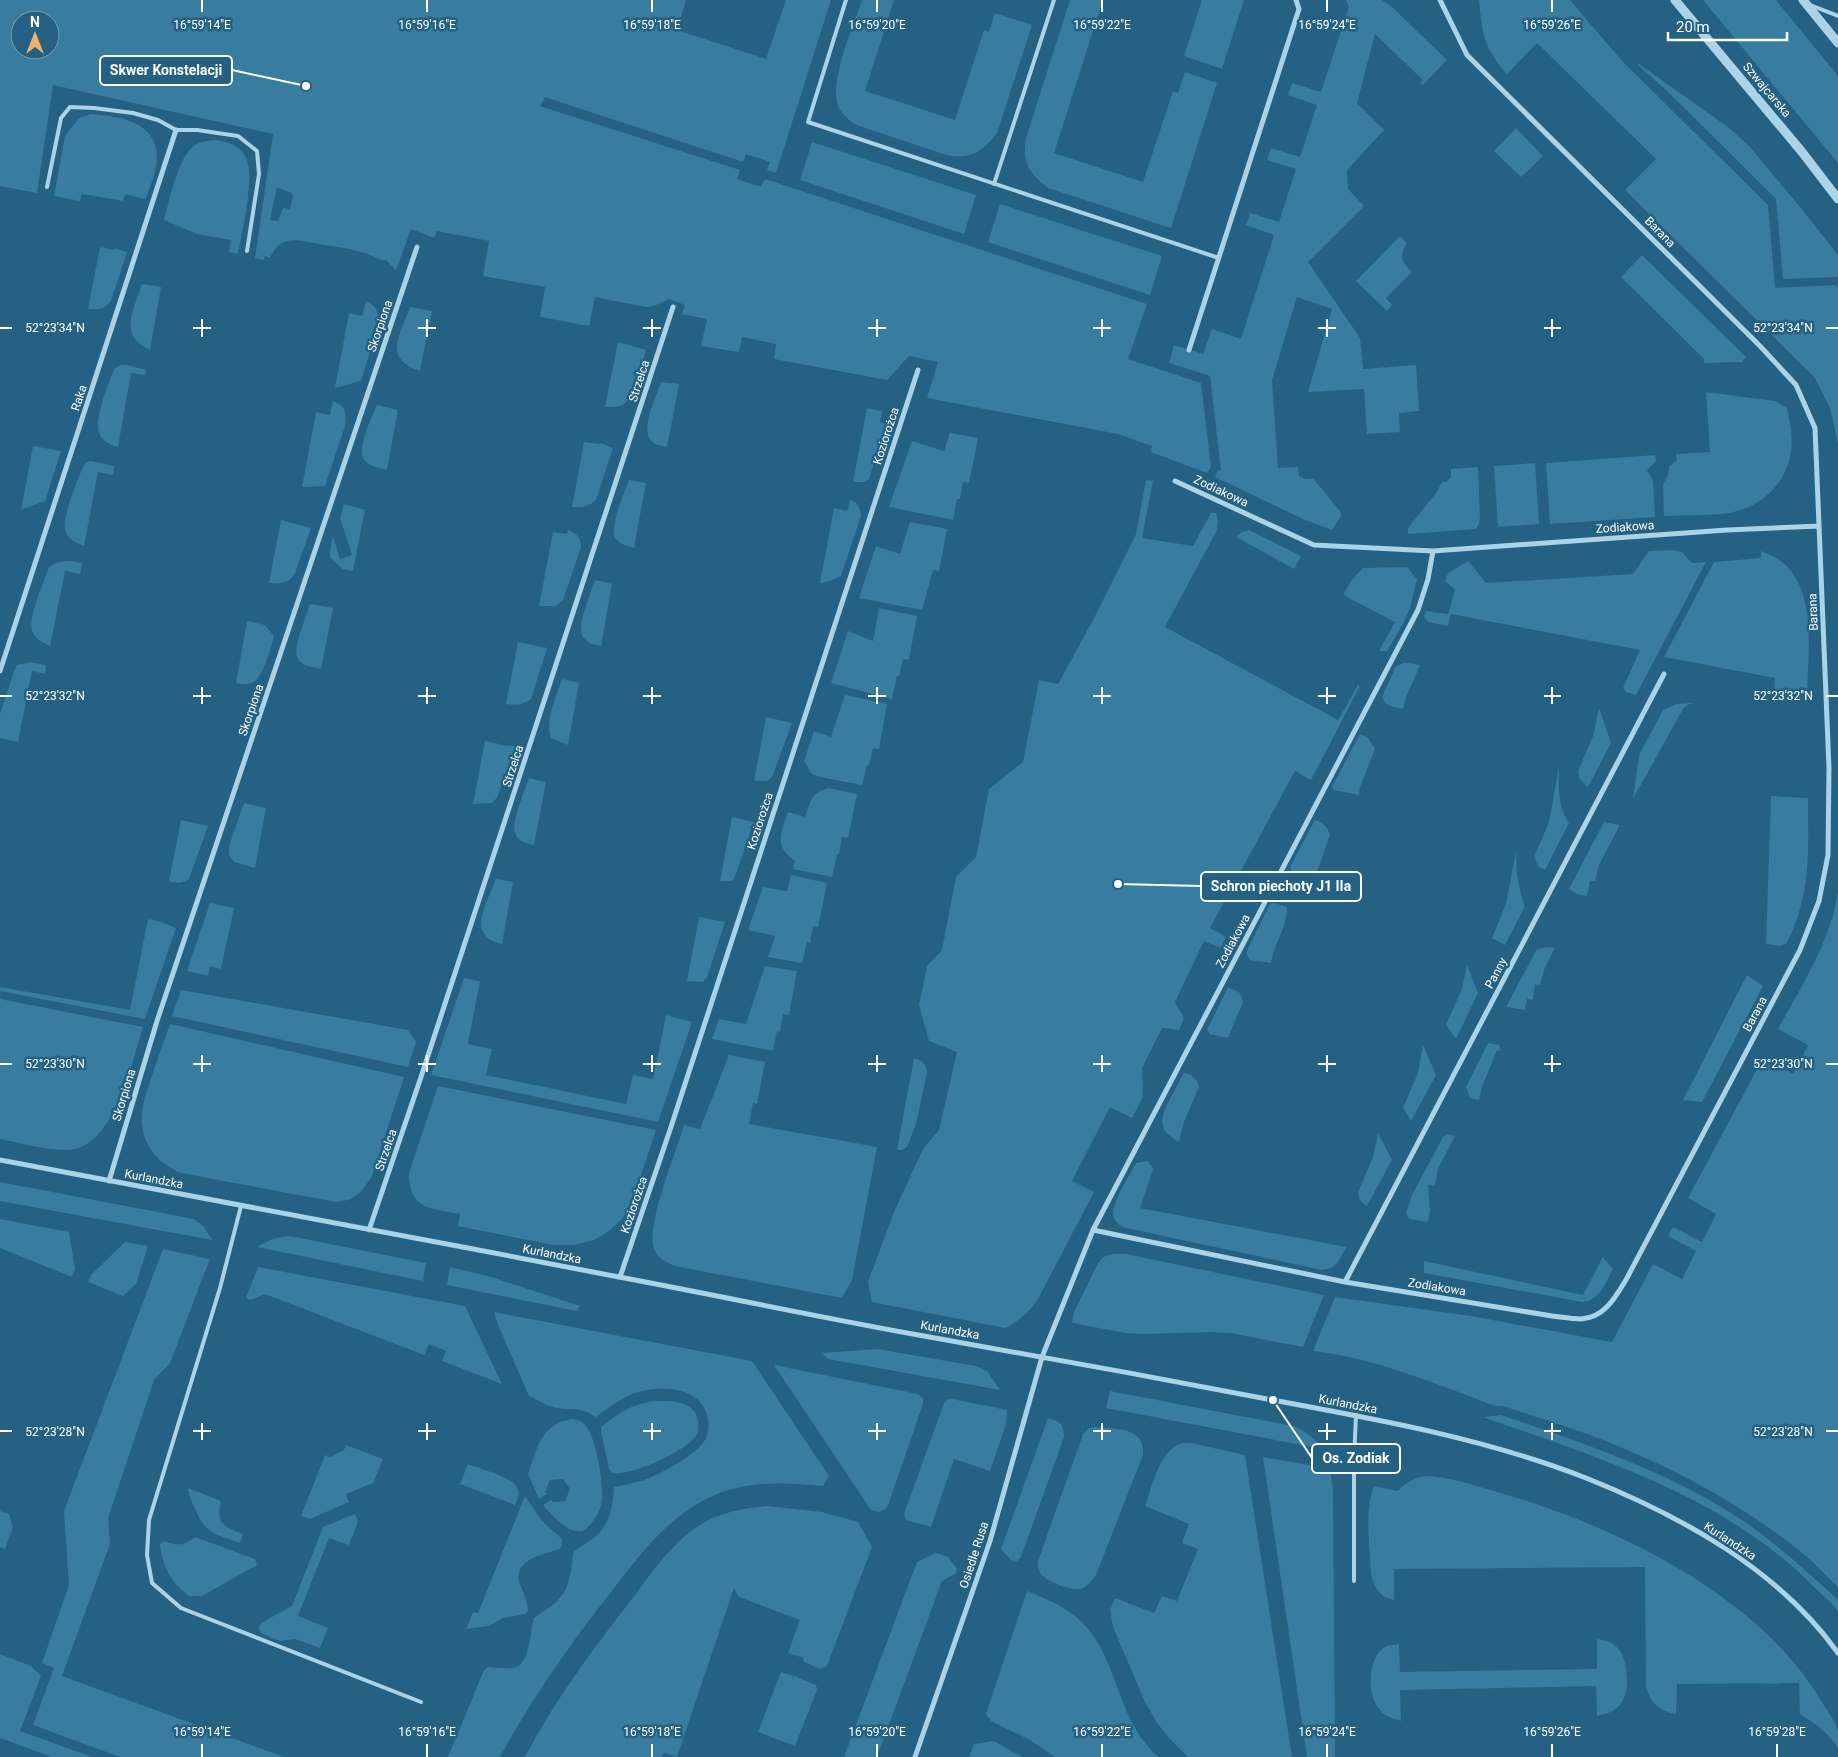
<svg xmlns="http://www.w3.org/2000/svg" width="1838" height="1757" viewBox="0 0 1838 1757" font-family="Roboto,sans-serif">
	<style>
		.green { fill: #387c9f; fill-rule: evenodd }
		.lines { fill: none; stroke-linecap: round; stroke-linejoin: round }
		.service { stroke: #abd3e7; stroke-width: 4 }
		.minor { stroke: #abd3e7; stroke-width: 5 }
		.tertiary { stroke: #abd3e7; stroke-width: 9 }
		.ticks { fill: none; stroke: #fff; stroke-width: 2 }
		.labels { text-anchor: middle; stroke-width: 5; stroke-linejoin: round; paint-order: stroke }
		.street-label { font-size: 12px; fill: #fff; stroke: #246182 }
		.ticks-label { font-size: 12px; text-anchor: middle; fill: #fff; stroke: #246182; stroke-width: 5; stroke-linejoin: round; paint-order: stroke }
		.leader { fill: none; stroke: #fff; stroke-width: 2 }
		.callout-dot { fill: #fff; stroke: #246182; stroke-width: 2 }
		.callout { fill: #246182; stroke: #fff; stroke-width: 2 }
		.callout-label { font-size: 14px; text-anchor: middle; font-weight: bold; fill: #fff }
	</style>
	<rect width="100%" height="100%" fill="#246182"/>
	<path class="green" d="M0 0H686L677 30 766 59 786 0H831L776 173 767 170 770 162 746 154 743 162 545 97 540 106 740 170 737 179 761 187 765 179 1147 304 1128 359 1201 383 1211 467 1207 473 1151 452 1152 446 1118 434 927 398 938 362 909 356 887 380 774 359 776 344 742 337 739 352 701 346 707 319 682 314 685 305 669 299 654 306 646 307 595 297 589 326 540 317 545 287 483 276 489 241 437 231 434 238 411 229 396 270 386 260 384 261C362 251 348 248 324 245 304 242 281 231 270 258L265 256 264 260 255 258 273 134 53 85 37 193 0 186ZM20 20H50V50H20ZM277 187 291 193 293 197 290 209 283 208 278 221 270 220Z
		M862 0H894L865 91 955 120 984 30 989 32 995 13 1032 25 997 133C982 152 973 158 949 156L859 126C851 122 844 117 839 108 827 85 854 25 862 0Z
		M1070 0H1103L1054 153 1143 182 1173 91 1178 93 1185 72 1217 83 1171 228 1048 188C1029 173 1022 163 1026 138Z
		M1202 0H1244L1222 69 1184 56Z
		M1346 0H1382L1392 7 1447 60 1423 85 1420 83 1423 80 1375 34 1357 103 1384 130 1347 170 1348 189 1364 206 1308 262 1360 338 1363 369 1416 365 1419 411 1399 413 1400 432 1367 434 1364 389 1308 392 1332 309 1297 297 1272 380 1278 468 1298 467 1299 476 1305 479H1313L1317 483 1340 511 1341 516 1332 530 1305 520 1215 477 1218 470 1221 471 1210 376 1169 363 1174 345 1203 354 1212 329 1241 339 1274 235 1246 225 1250 213 1279 222 1296 169 1267 160 1271 148 1300 157 1317 105 1288 95 1292 83 1321 92 1349 7Z
		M1479 0H1570L1622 61 1768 205 1775 288 1836 285 1838 288V444L1830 408 1815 378 1625 190 1656 159 1537 43 1507 74C1484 48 1482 34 1479 0Z
		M1703 0H1776L1838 76V163Z
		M1639 64 1728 127 1749 146 1800 207 1838 255V277L1783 279 1776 199 1665 89 1638 65Z
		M91 114C152 118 172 141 145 199L125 194 123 201 82 194 80 201 54 196 65 136 79 118Z
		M1516 128 1543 156 1521 177 1494 151Z
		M217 140C227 142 237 144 244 154 257 170 242 233 238 254L229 252 231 240 197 234 164 220C170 200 178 153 197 144 203 141 210 140 217 140Z
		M812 142 976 195 964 234 800 180Z
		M1000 204 1162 256 1150 295 988 242Z
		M1400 236 1407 243C1399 256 1401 261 1412 272L1386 298 1392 305 1387 311 1356 281Z
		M100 247 114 250V248L127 252 111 301C105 309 98 310 88 309Z
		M1642 255 1746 357 1742 362 1704 363V359L1621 277Z
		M142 284 161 287 150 350C117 335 134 310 142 284Z
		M366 301C376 306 379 311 379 323L361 381 335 388 349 313 362 316Z
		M410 307 432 311 420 371C382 358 400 336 410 307Z
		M618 342 646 350C642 363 635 396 625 403 620 408 612 407 605 407Z
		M120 365H127L146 370 145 375 131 373 118 447C111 445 105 443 101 437 91 423 109 384 114 369Z
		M661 382 679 384 667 447C661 446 654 445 650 439 641 428 657 394 661 382Z
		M1706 392 1775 401 1787 408C1790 423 1794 441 1790 457 1783 487 1759 508 1729 513 1708 516 1686 515 1664 516L1663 484 1668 475 1669 467 1677 460 1676 454 1710 452Z
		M333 401C346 406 347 413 345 426L325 486 302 487 316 412 330 415Z
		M377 405 398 410 387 470C380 468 371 467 365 461 355 450 372 417 377 405Z
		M867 408 882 411 880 422 886 424 869 479 865 482H853Z
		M950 433 978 438 969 483 963 482 960 499H957L953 520 889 507 912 441 944 451Z
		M584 442 599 444 601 443 613 448 596 500C589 507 582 507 572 507Z
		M33 446 61 451 45 501 21 510Z
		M1655 455 1656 461 1647 470 1653 481 1655 517 1550 524 1546 463Z
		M91 461 114 466 113 475 98 472 84 546C76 543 67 539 65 529 62 518 77 481 82 469L86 462Z
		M1535 463 1539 524 1498 527 1494 466Z
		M1478 467 1480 517 1479 524 1476 529 1408 534V528L1436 493 1442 482H1446L1451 477V469Z
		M629 480 646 483 634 548C627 546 620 544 616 539 608 528 625 492 629 480Z
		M1146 480 1153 481 1142 538 1193 546 1211 513H1216L1218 520 1217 530 1165 627 1338 720 1358 685 1360 686 1311 780 1295 771 1210 928 1226 937 1221 948 1204 941 1175 1002 1184 1018 1179 1030 1162 1028 1142 1068 1143 1097 1132 1118 1110 1107 1072 1181 1094 1192 1037 1301C1028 1313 1019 1321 1005 1328L872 1302 868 1282 894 1212 923 1149 939 1130 957 1052 929 1041 919 1005 927 966 942 950 956 877 976 857 989 789 1023 762 1039 680 1058 684 1092 622 1136 534Z
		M850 500C858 503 860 507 861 516L841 576 830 581 820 583 834 508 847 511Z
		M344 504 365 510 353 571 343 569 330 558V550L333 536 340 559 352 555 340 518Z
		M281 520 311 528 295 573C289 584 281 584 269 583Z
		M910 522 947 529 939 571 933 570 922 610 859 598 876 546 900 554Z
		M568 530C577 534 581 537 581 547L563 600 556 606H539L553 532 567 534Z
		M1249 530 1301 556 1294 569 1236 537 1242 532Z
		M1674 550 1682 552 1692 563 1706 562 1636 695 1626 692 1623 688 1640 650 1451 614 1448 626 1428 622 1424 616 1426 611 1448 614 1455 590 1445 581 1448 573 1468 561 1486 583 1633 574 1649 551Z
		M1761 551C1821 570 1808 646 1807 696H1774L1775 678 1664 657 1714 562 1761 558Z
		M70 561 82 563 80 574 65 571 50 646C43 643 35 639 32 631 28 617 44 582 49 567L58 562Z
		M1407 567 1417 579 1410 608 1403 624 1387 651H1379L1395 622 1343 595 1351 581 1363 568Z
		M595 580 612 584 601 646C594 645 587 643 583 637 576 626 591 593 595 580Z
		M310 604 333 608 321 669C313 667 301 666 297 657 293 647 307 615 310 604Z
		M879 608 917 616 909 660 903 659 899 676H897L892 699 831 683 848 631 873 641Z
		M247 621 265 625 274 636C271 647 264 674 255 681 250 685 242 685 236 683Z
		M518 642 547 648 531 699C523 705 516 705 506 704Z
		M30 662 46 665 45 674 32 671 18 742 0 738V714L14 671 17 665Z
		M1402 663H1408L1420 665 1405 700 1403 709C1393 707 1386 707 1382 697L1395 668Z
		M562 679 579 683 568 745 551 738C545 719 556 697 562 679Z
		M845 695 887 704 879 749 873 748 869 765H867L862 785 820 777 812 774 804 761 814 731 831 737Z
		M1693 703 1687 705 1683 709 1633 799 1639 755 1663 710 1677 704Z
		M1599 708 1611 743 1588 787 1579 778 1578 771 1593 736Z
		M766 717 792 723 772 777 767 781H754Z
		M1360 734 1367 737 1375 749 1360 787 1359 795 1334 790 1332 787Z
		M485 741 499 744V745L515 746 497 798 491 803 473 804Z
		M1559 767C1559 789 1557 804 1569 823L1545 870 1539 867 1536 862 1535 855 1549 822Z
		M529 778 546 782 534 845C527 844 517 841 515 833 511 822 525 790 529 778Z
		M829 788 857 794 848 838 842 837 839 854H837L832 877 793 869 795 861C773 846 781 832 788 812L805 817C811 801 811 792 829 788Z
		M1771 796 1808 798C1808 852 1812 894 1786 944L1780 946 1766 944Z
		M244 803 266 808 255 868 234 862 229 855V846Z
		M732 817 754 822 734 879 731 881H720Z
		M181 820 208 826 189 879C182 884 177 883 169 881Z
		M1315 820C1324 823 1327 826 1330 835L1315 878 1294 875 1290 867Z
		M1604 822 1620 825 1599 865 1595 881H1590L1587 896 1577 894 1569 889Z
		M1516 851C1516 871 1518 888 1525 906L1505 945 1492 938 1506 904Z
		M791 875 827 883 818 927 813 926 810 943 807 942 802 963 768 957 775 936 748 930 763 887 787 891Z
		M496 879 513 882 502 944C465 936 487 903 496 879Z
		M1838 891V1587C1824 1574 1811 1559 1796 1548 1739 1503 1675 1469 1608 1442 1574 1428 1538 1418 1503 1406H1495C1436 1384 1376 1358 1313 1351L1335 1297 1471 1316 1612 1342 1653 1264 1682 1279 1696 1251 1668 1236 1673 1227 1702 1242 1716 1214 1688 1198 1763 1058 1793 1074 1808 1045 1778 1029C1802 985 1831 941 1838 891Z
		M210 903 234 908 221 969 210 966 208 976 187 971Z
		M1274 903 1287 907C1287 928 1275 942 1271 963L1250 960 1246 953 1270 904Z
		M699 917 725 922 707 977 703 982 687 981Z
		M148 919 161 922 176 928 145 1019 0 991V987L130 1010Z
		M1546 947 1555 948 1545 967 1540 985 1535 984 1533 1000 1527 999 1525 1010 1506 1007 1537 949Z
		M1467 965 1478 993 1456 1039 1446 1025 1462 989Z
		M765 966 797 971 789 1015 783 1014 780 1032 777 1031 773 1051 712 1039 719 1019 746 1024Z
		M1747 975 1763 986 1702 1102 1683 1100Z
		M464 978 480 981 468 1044 492 1049 486 1075 626 1104 633 1075 653 1079 666 1015 692 1022 658 1122 431 1075Z
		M1228 987 1240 993 1243 1002 1228 1038 1210 1034 1207 1030Z
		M181 990 408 1030 416 1042 408 1067 172 1016Z
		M0 999 143 1027C132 1061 116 1140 75 1149 55 1153 21 1143 0 1139Z
		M170 1024 404 1077 372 1176C361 1193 356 1200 336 1202L181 1173C152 1161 137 1137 143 1105 145 1094 150 1083 153 1072 159 1056 164 1040 170 1024Z
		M1488 1043 1499 1045 1501 1051 1497 1050 1482 1087 1479 1100 1470 1098 1466 1087Z
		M1423 1045 1436 1075 1411 1121 1403 1108 1418 1073Z
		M729 1055 765 1062 757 1104 753 1103 749 1124 877 1147 852 1280 842 1298 680 1267C670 1264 660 1261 655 1251 643 1231 677 1150 684 1125L700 1129Z
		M914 1058C923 1061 926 1063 927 1073L916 1124 907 1147 902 1150H897Z
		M1184 1073 1191 1075 1197 1081 1199 1087 1184 1122 1179 1142C1158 1130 1159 1121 1169 1101 1174 1091 1179 1082 1184 1073Z
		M438 1086 656 1130 631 1205 622 1219 609 1231 594 1240 575 1245H553L458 1226 460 1214C430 1208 409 1210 409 1173Z
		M1378 1133 1392 1160 1367 1206C1361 1203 1359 1199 1358 1192L1373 1157Z
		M1447 1134 1455 1136 1438 1169 1435 1186 1428 1185 1430 1211 1428 1222 1409 1219 1406 1213 1412 1195 1443 1137Z
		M1148 1161 1153 1169 1140 1208 1346 1247C1339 1260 1338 1268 1322 1270L1126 1228C1121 1226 1116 1224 1114 1218 1109 1206 1130 1175 1136 1163Z
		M0 1182 194 1219 204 1227 212 1240 0 1201Z
		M0 1219 69 1232 75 1269 72 1277 0 1248Z
		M290 1236 426 1263 423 1281 257 1247C268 1240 277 1237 290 1236Z
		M125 1242 148 1246 136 1284 123 1296 88 1282 91 1275Z
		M163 1249 210 1259 170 1363 154 1380 108 1518 110 1544 62 1676 284 1757H120L33 1725 54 1668 42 1663 69 1585 64 1511Z
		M1113 1254H1126L1324 1295 1303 1347 1230 1333 1212 1332 1144 1334 1126 1333 1072 1323 1074 1312 1098 1263 1103 1257Z
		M1603 1257 1613 1269C1605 1283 1601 1300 1582 1302L1424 1273V1261L1583 1295Z
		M258 1267 465 1306 502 1384 442 1361 446 1351 429 1344 424 1355 265 1294 250 1300 246 1298Z
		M450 1267 488 1276 580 1306 577 1311 447 1285Z
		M494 1312 752 1361 829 1476 823 1486C786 1483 750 1480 715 1495 668 1515 638 1557 608 1596 568 1647 531 1700 500 1757H448L484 1670 488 1667C497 1667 508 1670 516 1667 530 1663 530 1630 534 1618 540 1613 548 1609 554 1604 570 1590 571 1573 573 1553 579 1546 588 1543 595 1537 610 1524 613 1506 614 1487 624 1485 634 1483 644 1480 660 1474 699 1454 706 1438 710 1429 709 1416 704 1408 693 1386 656 1386 635 1393 621 1398 608 1408 596 1417 577 1405 574 1411 556 1408 547 1406 538 1400 529 1396L498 1325Z
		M877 1349 976 1366 987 1371 1000 1390 828 1359 822 1353Z
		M774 1365 918 1394 923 1398V1404L887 1508 880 1512 871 1510Z
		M1110 1391 1293 1426C1306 1431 1314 1438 1323 1449L1106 1408Z
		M952 1399 1007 1410 1006 1424 990 1471 954 1459 931 1527 906 1520 904 1514 944 1403 947 1400Z
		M653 1401C670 1401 694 1399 698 1421 699 1426 699 1432 696 1436 686 1451 630 1477 612 1473L609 1469 601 1431V1427C619 1413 630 1405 653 1401Z
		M1501 1415C1586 1444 1673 1473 1748 1524 1780 1547 1809 1573 1838 1600V1611C1829 1599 1816 1590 1806 1579 1717 1494 1596 1457 1483 1417Z
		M1048 1418C1060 1422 1064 1423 1064 1437L1021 1557 1017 1561 1011 1560 1001 1549Z
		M572 1419C578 1420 582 1421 586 1426 597 1440 605 1488 601 1506 598 1516 591 1525 583 1531 566 1533 554 1517 543 1505L551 1500 553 1502 565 1501 570 1489 563 1479 550 1480 545 1492 547 1494 539 1499 528 1474C537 1448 541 1424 572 1419Z
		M1096 1427C1117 1430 1145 1426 1143 1455L1096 1575C1092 1580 1087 1587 1081 1589 1072 1591 1049 1582 1043 1576 1038 1572 1038 1566 1038 1561L1083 1434 1089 1428Z
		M1183 1443H1191L1245 1455 1292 1757H1188L1170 1739 1157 1723 1145 1702 1113 1627 1110 1610 1115 1598 1154 1613 1162 1596 1177 1601 1198 1549 1182 1543 1189 1524 1145 1506C1153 1485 1159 1449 1183 1443Z
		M346 1445 383 1459 373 1483 346 1494 349 1502 310 1519 301 1516 325 1455 330 1457 344 1450Z
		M1263 1457 1330 1469 1333 1490 1335 1757H1307Z
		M468 1464C480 1469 514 1477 518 1489 520 1495 517 1500 515 1505L460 1484Z
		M1424 1476C1449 1476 1474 1486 1498 1492 1612 1525 1754 1592 1818 1696 1823 1705 1837 1722 1838 1732 1838 1737 1838 1743 1838 1748 1828 1733 1815 1723 1800 1714L1799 1683 1677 1684 1676 1714C1660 1711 1651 1704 1646 1688L1645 1567 1394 1569V1600C1380 1597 1374 1588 1371 1574 1370 1547 1364 1510 1374 1486L1398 1491C1406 1482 1413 1479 1424 1476Z
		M188 1488 221 1501C216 1524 223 1526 243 1534L240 1543C217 1534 206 1535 196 1511 192 1503 189 1496 188 1488Z
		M525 1496 542 1521 562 1539V1545L560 1549C544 1554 511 1560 520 1584 523 1593 528 1601 528 1611L525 1614 503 1618 489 1626 466 1629 473 1612 478 1613Z
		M767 1506 822 1512 858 1522 872 1547 827 1666 820 1669 803 1661 804 1658 788 1653 800 1620 739 1597 734 1588 677 1757 664 1753 662 1757H525C554 1701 593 1649 632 1599 648 1577 665 1553 686 1535 711 1514 736 1509 767 1506Z
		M0 1511 9 1514 13 1528 5 1549 0 1547Z
		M355 1514 358 1522 349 1545 329 1538 298 1616 328 1628 320 1648 295 1639 280 1641 261 1633 259 1628 261 1623 292 1606 323 1527Z
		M195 1537 255 1559 257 1565 202 1596H189C170 1581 163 1568 160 1544L164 1541C175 1546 185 1546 195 1537Z
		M936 1553 948 1557 957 1569 956 1573 942 1581 877 1757H844L917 1562Z
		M1027 1591C1044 1598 1061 1605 1075 1616 1120 1652 1114 1720 1159 1757H1055L1030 1740 991 1721 986 1714Z
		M1597 1639C1622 1642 1626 1658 1627 1681 1627 1691 1625 1700 1618 1707 1612 1713 1604 1714 1597 1716L1596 1686 1400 1690 1401 1721C1393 1718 1385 1717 1380 1710 1366 1695 1367 1655 1387 1646 1391 1645 1396 1645 1399 1644L1400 1672 1597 1669Z
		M0 1654 31 1666 41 1676 20 1731 92 1757H52L0 1738Z
		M781 1672 793 1676 791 1682 794 1676 816 1685 817 1690 795 1746 758 1732Z
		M994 1741 1022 1757H969L974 1744Z"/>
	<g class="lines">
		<path class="service" d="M846 0 808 122 1219 258
			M1810 5 1838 16
			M994 184 1054 0
			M47 187 61 118 70 107 94 108 133 113 158 120 176 130H197L238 136 257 151 259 174 247 251
			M241 1206 220 1288 149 1520 147 1555 152 1583 181 1608 421 1702
			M1354 1581V1460L1356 1415"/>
		<path class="minor" d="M1189 350 1299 9 1296 0
			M1175 481 1314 545 1433 551 1727 530 1819 526
			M0 671 176 130
			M0 1160C207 1199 413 1237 619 1277 721 1296 822 1318 924 1336 1038 1356 1153 1377 1267 1399 1375 1419 1484 1438 1586 1478 1681 1516 1778 1569 1838 1653
			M109 1181 157 1021 417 247
			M369 1230 421 1077 673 307
			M1093 1230 1345 1282 1552 1316C1561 1317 1572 1319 1581 1319 1605 1318 1616 1296 1627 1278L1800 950 1819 901 1828 855 1829 768 1815 428 1796 385 1760 346 1467 55 1440 0
			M620 1277 670 1130 918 370
			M1345 1282 1664 674
			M915 1757 990 1541 1042 1357 1093 1230 1418 610 1428 579 1433 551"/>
		<path class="tertiary" d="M1675 0 1802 152 1838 199
			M1803 0 1838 43"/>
	</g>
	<path class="ticks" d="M202 0V12M427 0V12M652 0V12M877 0V12M1102 0V12M1327 0V12M1552 0V12M202 319V337M427 319V337M652 319V337M877 319V337M1102 319V337M1327 319V337M1552 319V337M0 328H12M193 328H211M418 328H436M643 328H661M868 328H886M1093 328H1111M1318 328H1336M1544 328H1561M1826 328H1838M202 687V704M427 687V704M652 687V704M877 687V704M1102 687V704M1327 687V704M1552 687V704M0 696H12M193 696H211M418 696H436M643 696H661M868 696H886M1093 696H1111M1318 696H1336M1544 696H1561M1826 696H1838M202 1055V1072M427 1055V1072M652 1055V1072M877 1055V1072M1102 1055V1072M1327 1055V1072M1552 1055V1072M0 1064H12M193 1064H211M418 1064H436M643 1064H661M868 1064H886M1093 1064H1111M1318 1064H1336M1544 1064H1561M1826 1064H1838M202 1423V1440M427 1423V1440M652 1423V1440M877 1423V1440M1102 1423V1440M1327 1423V1440M1552 1423V1440M0 1431H12M193 1431H211M418 1431H436M643 1431H661M868 1431H886M1093 1431H1111M1318 1431H1336M1544 1431H1561M1826 1431H1838M202 1744V1757M427 1744V1757M652 1744V1757M877 1744V1757M1102 1744V1757M1327 1744V1757M1552 1744V1757M1777 1744V1757"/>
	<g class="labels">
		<g class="street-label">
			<text transform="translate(1767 90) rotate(50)" y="4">Szwajcarska</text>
			<text transform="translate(1660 232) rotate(45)" y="4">Barana</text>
			<text transform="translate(380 326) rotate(-71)" y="4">Skorpiona</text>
			<text transform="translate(639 381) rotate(-72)" y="4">Strzelca</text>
			<text transform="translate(79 398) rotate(-72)" y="4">Raka</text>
			<text transform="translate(886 436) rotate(-72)" y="4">Koziorożca</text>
			<text transform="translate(1221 491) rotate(25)" y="4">Zodiakowa</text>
			<text transform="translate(1625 527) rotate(-4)" y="4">Zodiakowa</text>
			<text transform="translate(1813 612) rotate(-92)" y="4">Barana</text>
			<text transform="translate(251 710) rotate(-71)" y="4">Skorpiona</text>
			<text transform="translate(513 766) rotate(-72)" y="4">Strzelca</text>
			<text transform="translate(760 821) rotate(-72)" y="4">Koziorożca</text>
			<text transform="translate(1233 941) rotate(-62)" y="4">Zodiakowa</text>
			<text transform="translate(1496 973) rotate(-62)" y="4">Panny</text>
			<text transform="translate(1755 1014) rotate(-62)" y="4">Barana</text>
			<text transform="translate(124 1095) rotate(-73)" y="4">Skorpiona</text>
			<text transform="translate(386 1150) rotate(-71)" y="4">Strzelca</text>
			<text transform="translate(154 1179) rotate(11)" y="4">Kurlandzka</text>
			<text transform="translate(634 1205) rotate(-71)" y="4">Koziorożca</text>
			<text transform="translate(552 1254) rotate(11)" y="4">Kurlandzka</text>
			<text transform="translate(1437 1287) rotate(9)" y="4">Zodiakowa</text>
			<text transform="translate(950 1330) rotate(10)" y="4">Kurlandzka</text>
			<text transform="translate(1348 1404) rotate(11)" y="4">Kurlandzka</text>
			<text transform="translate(1730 1541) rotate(33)" y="4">Kurlandzka</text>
			<text transform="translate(974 1555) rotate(-72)" y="4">Osiedle Rusa</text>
		</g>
	</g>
	<g class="ticks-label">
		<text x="202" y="29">16°59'14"E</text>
		<text x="427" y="29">16°59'16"E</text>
		<text x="652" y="29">16°59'18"E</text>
		<text x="877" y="29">16°59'20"E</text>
		<text x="1102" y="29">16°59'22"E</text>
		<text x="1327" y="29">16°59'24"E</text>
		<text x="1552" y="29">16°59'26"E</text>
		<text x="55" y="332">52°23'34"N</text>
		<text x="1783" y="332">52°23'34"N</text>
		<text x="55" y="700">52°23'32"N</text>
		<text x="1783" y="700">52°23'32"N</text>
		<text x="55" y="1068">52°23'30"N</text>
		<text x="1783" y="1068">52°23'30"N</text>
		<text x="55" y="1436">52°23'28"N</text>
		<text x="1783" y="1436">52°23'28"N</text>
		<text x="202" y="1736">16°59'14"E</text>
		<text x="427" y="1736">16°59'16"E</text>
		<text x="652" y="1736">16°59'18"E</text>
		<text x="877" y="1736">16°59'20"E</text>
		<text x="1102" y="1736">16°59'22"E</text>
		<text x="1327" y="1736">16°59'24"E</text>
		<text x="1552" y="1736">16°59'26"E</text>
		<text x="1777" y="1736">16°59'28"E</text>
	</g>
	<path class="leader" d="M306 86L232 70M1118 884L1201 886M1273 1400L1312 1458"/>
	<g class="callout-dot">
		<circle cx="306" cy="86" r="5"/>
		<circle cx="1118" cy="884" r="5"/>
		<circle cx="1273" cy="1400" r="5"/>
	</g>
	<g class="callout">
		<rect x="100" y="56" width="132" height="29" rx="5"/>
		<rect x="1201" y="872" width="160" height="29" rx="5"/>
		<rect x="1312" y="1444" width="88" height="29" rx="5"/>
	</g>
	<g class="callout-label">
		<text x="166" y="75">Skwer Konstelacji</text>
		<text x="1281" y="891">Schron piechoty J1 IIa</text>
		<text x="1356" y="1463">Os. Zodiak</text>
	</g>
	<g transform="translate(35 35)"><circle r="24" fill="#246182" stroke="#7ca0b4"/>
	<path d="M0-4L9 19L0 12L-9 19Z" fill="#f2b06e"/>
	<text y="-8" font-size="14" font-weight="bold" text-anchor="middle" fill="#ffffff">N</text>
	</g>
	<path d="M1668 32v8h119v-8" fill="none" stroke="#ffffff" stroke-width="2.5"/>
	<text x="1676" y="32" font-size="15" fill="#ffffff" stroke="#246182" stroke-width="4" paint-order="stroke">20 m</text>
</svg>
